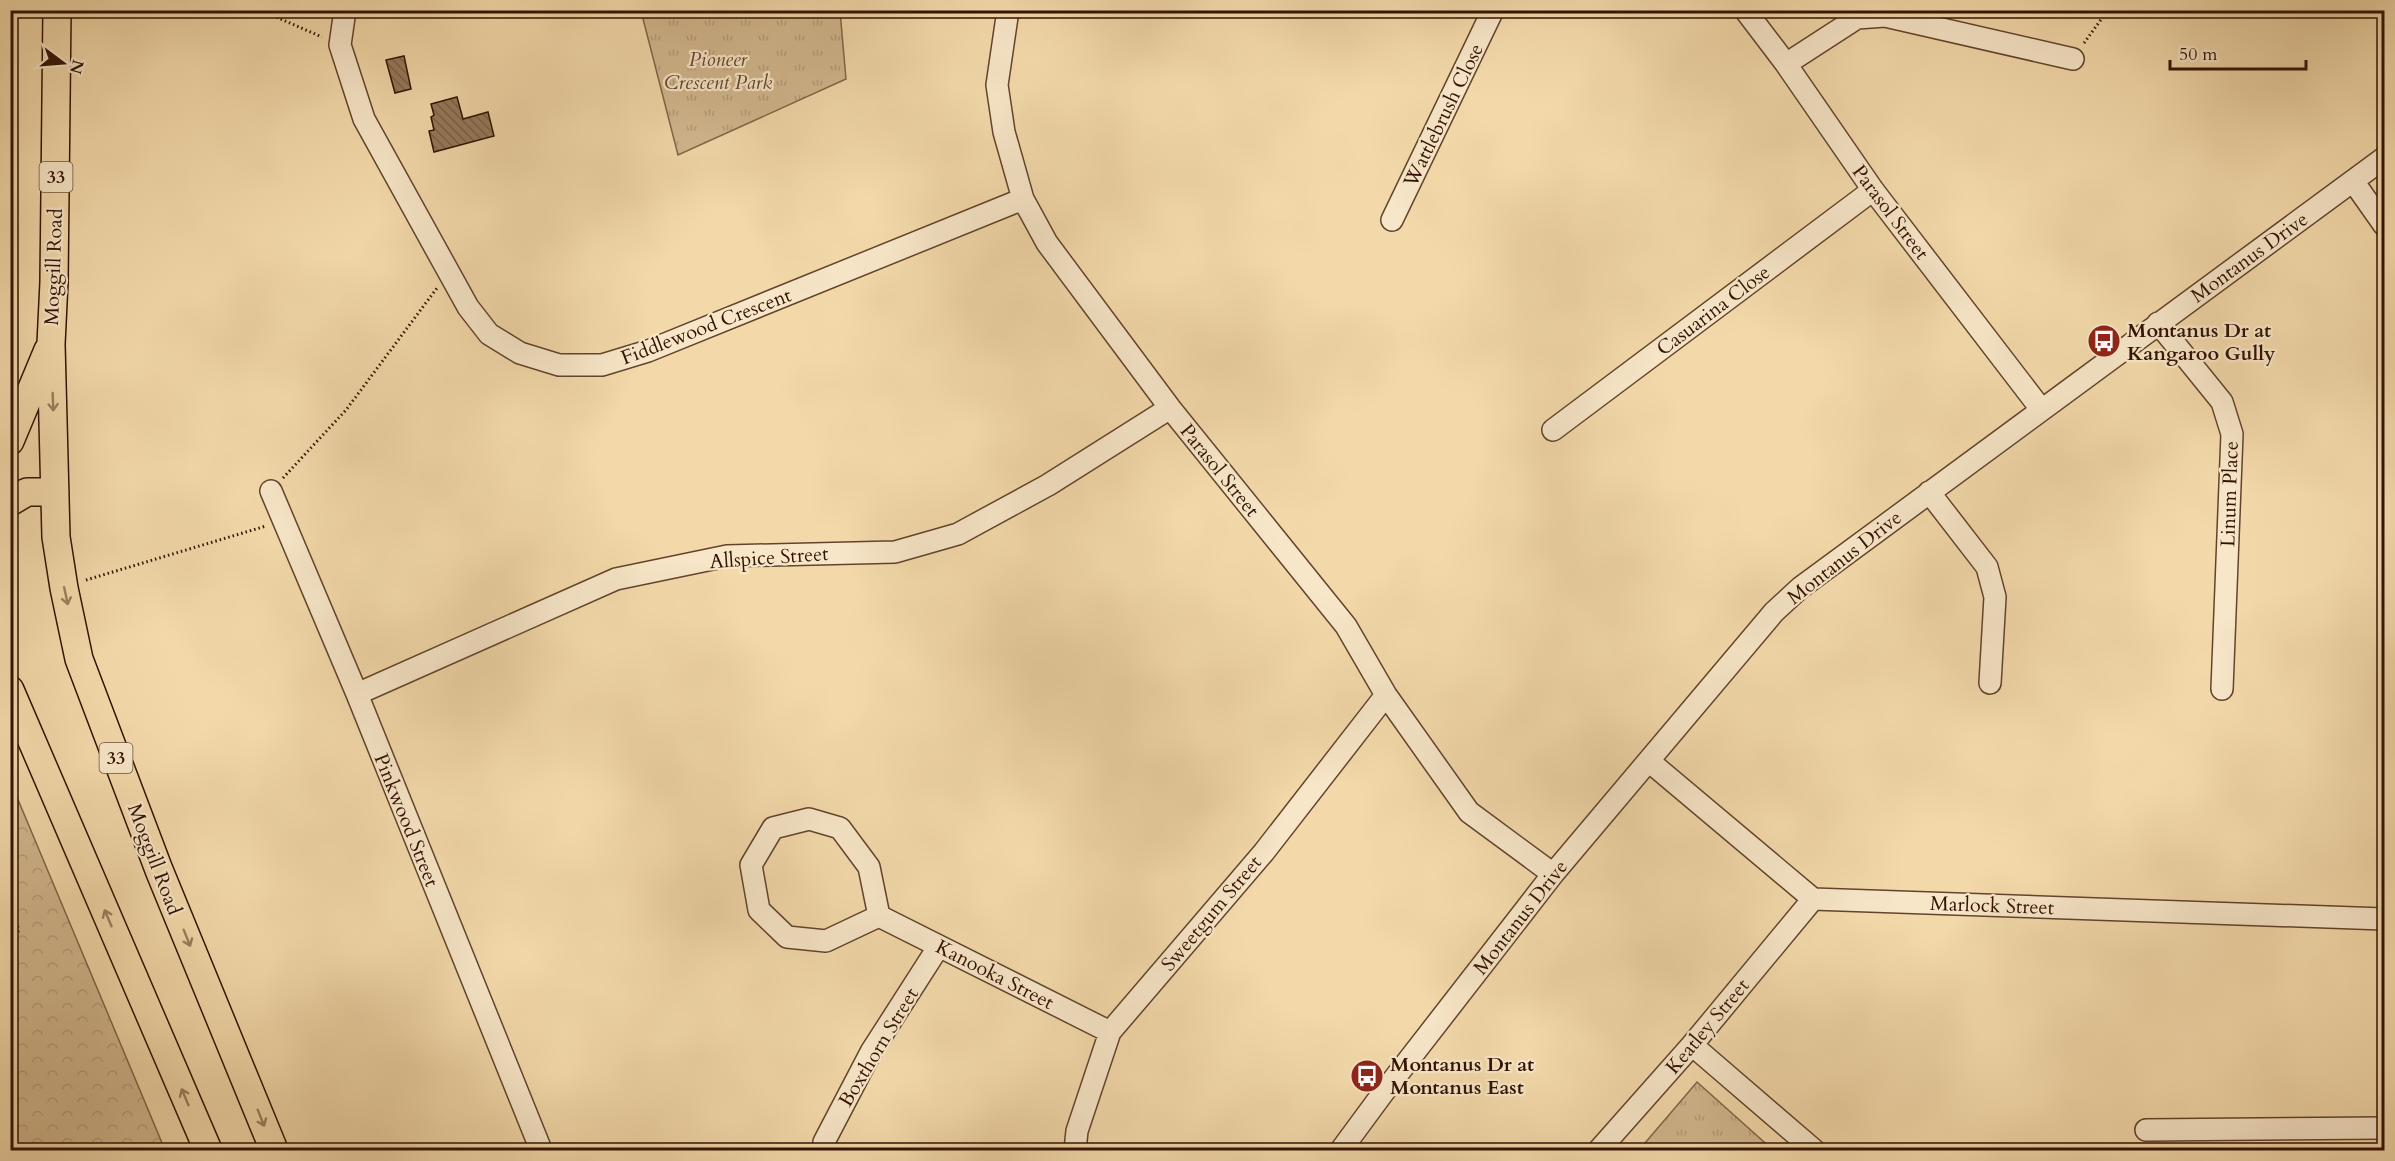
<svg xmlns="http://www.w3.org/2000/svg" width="2395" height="1161" viewBox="0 0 2395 1161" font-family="Cardo,serif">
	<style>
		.forest { fill: url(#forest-crowns); stroke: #826448; stroke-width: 1.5 }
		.park { fill: url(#park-tufts); stroke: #826448; stroke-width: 1.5 }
		.building { fill: url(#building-back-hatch); stroke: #321203; stroke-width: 1.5 }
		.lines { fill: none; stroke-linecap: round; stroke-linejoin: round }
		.minor-casing { stroke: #62442d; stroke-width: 24 }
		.major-casing { stroke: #321203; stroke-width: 30 }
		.path { stroke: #321203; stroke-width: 3; stroke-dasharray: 1.5 3; stroke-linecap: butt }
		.minor { stroke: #f7e6c8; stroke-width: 21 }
		.major { stroke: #f3d9aa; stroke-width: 27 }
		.oneway { stroke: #9c7f5f }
		.labels { text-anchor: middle; stroke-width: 4.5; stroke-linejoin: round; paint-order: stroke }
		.shield { fill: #f7e6c8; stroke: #6d523e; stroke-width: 1.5 }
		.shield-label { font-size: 18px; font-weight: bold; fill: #321203 }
		.park-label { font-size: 20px; font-style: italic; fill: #62442d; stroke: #f7e6c8 }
		.street-label { font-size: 20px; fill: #321203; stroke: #f7e6c8 }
		.poi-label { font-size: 20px; font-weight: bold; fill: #321203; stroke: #f7e6c8; text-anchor: start }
	</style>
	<defs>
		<pattern id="forest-crowns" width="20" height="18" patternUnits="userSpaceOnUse" patternTransform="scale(1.5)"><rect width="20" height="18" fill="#d2b78e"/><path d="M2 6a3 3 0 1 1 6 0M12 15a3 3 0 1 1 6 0" fill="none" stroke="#b59c79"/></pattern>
		<pattern id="park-tufts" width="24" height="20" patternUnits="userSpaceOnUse" patternTransform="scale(1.5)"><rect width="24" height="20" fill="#d2b78e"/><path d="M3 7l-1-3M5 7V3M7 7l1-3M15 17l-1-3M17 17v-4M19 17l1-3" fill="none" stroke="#b59c79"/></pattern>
		<pattern id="building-back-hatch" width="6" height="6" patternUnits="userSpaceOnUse" patternTransform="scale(1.5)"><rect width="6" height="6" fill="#96795a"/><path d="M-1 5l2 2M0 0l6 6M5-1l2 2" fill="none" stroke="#7b6248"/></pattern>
	</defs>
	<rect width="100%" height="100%" fill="#f3d9aa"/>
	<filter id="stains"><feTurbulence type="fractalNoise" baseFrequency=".00333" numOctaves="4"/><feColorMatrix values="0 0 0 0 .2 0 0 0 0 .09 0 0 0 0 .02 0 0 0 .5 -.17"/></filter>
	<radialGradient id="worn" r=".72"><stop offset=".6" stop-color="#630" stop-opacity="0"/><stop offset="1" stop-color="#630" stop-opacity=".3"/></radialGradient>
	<path class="forest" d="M10 783H11L165 1150H11Z"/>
	<path class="park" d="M641 11H840L846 79 678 155Z
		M1697 1082 1773 1150H1639Z"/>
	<path class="building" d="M404 56 411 89 395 93 386 60Z
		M457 97 463 119 488 112 494 136 434 152 429 131 434 130 431 117 434 115 431 104Z"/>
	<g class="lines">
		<g class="minor-casing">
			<path id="minor" d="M345 10 340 45 364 119 468 307 489 334 520 353 559 365H602L648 351 1023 199
				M1008 10 997 85 1004 132 1023 199 1047 243 1170 408 1346 626 1386 695 1469 812 1553 874
				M1745 10 1786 64 1873 190 2041 409
				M1786 64 1857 18 1885 16 2073 59
				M2353 181 2384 225
				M1392 220 1493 10
				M2158 323 2222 402 2232 434 2222 689
				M1553 430 1873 190
				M271 491 357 694 541 1150
				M1929 492 1987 567 1995 597 1990 683
				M357 694 616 579 727 556 895 552 958 534 1048 485 1170 408
				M1650 762 1813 899 2384 919
				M879 916 826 941 787 937 759 910 751 865 773 828 809 819 840 828 869 867 879 916 1110 1032
				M1692 1045 1814 1150
				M2146 1130 2384 1128
				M824 1150V1142L871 1052 939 946
				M1075 1150 1077 1131 1110 1032 1264 852 1386 695
				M1341 1150 1383 1093 1553 874 1774 612 1800 588 2384 158
				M1599 1150 1692 1045 1813 899"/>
		</g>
		<g class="major-casing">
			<path id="major" d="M57 10 54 282 51 344 56 537 64 588 79 659 159 870 274 1150
				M10 441 48 350
				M10 502 27 492H55
				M10 690 208 1150"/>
		</g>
		<path class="path" d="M260 10 322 37
			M2084 43 2108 10
			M283 478 346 410 437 288
			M86 580 266 526
			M10 915C25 932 16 932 10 950"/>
		<use href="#minor" class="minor"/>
		<use href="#major" class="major"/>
	</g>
	<defs><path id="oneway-shaft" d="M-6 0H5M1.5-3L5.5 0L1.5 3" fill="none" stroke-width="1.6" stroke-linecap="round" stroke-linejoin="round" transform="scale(1.5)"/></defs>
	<g class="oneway">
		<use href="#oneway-shaft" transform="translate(53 402) rotate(88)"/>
		<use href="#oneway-shaft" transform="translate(66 596) rotate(78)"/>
		<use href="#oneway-shaft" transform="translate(108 918) rotate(-113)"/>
		<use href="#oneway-shaft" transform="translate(187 938) rotate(68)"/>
		<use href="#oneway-shaft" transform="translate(185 1097) rotate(-113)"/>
		<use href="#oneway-shaft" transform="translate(261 1118) rotate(68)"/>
	</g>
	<defs>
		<g id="bus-disc" transform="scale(1.725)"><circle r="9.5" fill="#8f2418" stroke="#f7e6c8"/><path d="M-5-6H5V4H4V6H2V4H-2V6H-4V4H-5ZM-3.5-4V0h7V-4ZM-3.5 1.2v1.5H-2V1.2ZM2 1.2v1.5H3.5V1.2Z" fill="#fff"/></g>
	</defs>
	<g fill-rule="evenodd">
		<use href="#bus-disc" x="2104" y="341"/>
		<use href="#bus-disc" x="1367" y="1076"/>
	</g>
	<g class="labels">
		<g class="shield">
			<rect x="39.5" y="162" width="33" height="30" rx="4.5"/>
			<rect x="99.5" y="743" width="33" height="30" rx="4.5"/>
		</g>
		<g class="shield-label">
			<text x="56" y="183">33</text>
			<text x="116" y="764">33</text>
		</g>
		<g class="park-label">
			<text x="718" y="66">Pioneer<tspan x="718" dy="23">Crescent Park</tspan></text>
		</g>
		<g class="street-label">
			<text transform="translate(1443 115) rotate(-64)" y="7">Wattlebrush Close</text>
			<text transform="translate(1891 212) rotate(53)" y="7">Parasol Street</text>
			<text transform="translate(2249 257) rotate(-36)" y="7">Montanus Drive</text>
			<text transform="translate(53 267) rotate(-88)" y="7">Moggill Road</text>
			<text transform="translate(1713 310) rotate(-37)" y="7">Casuarina Close</text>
			<text transform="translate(706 326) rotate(-21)" y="7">Fiddlewood Crescent</text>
			<text transform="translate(1220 470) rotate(51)" y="7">Parasol Street</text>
			<text transform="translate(2229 494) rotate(-88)" y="7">Linum Place</text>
			<text transform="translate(769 557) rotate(-4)" y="7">Allspice Street</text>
			<text transform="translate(1844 557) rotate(-38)" y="7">Montanus Drive</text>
			<text transform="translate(407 820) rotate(68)" y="7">Pinkwood Street</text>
			<text transform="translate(155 859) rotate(69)" y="7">Moggill Road</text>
			<text transform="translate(1992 905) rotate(2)" y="7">Marlock Street</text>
			<text transform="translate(1211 913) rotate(-50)" y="7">Sweetgum Street</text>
			<text transform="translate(1520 917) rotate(-52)" y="7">Montanus Drive</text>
			<text transform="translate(995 974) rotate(27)" y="7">Kanooka Street</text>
			<text transform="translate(1707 1026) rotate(-50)" y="7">Keatley Street</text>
			<text transform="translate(878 1047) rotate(-59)" y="7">Boxthorn Street</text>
		</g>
		<g class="poi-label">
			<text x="2127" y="337">Montanus Dr at<tspan x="2127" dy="23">Kangaroo Gully</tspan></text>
			<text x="1390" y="1071">Montanus Dr at<tspan x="1390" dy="23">Montanus East</tspan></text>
		</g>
	</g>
	<rect width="2395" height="1161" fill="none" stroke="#f3d9aa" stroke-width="36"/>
	<rect x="12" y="12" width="2371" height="1137" fill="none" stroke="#321203" stroke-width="3"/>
	<rect x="18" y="18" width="2359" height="1125" fill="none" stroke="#321203" stroke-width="1.5"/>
	<g transform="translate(63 63) rotate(106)" stroke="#f7e6c8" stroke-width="4.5" paint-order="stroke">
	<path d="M0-4.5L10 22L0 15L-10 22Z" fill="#321203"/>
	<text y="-9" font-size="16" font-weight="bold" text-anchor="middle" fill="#321203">N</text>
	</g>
	<path d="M2170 60v9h136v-9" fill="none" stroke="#321203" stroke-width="3"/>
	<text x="2179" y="60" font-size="18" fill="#321203" stroke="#f7e6c8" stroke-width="4.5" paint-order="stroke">50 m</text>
	<rect width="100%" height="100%" filter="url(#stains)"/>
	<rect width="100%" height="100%" fill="url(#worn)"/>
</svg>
